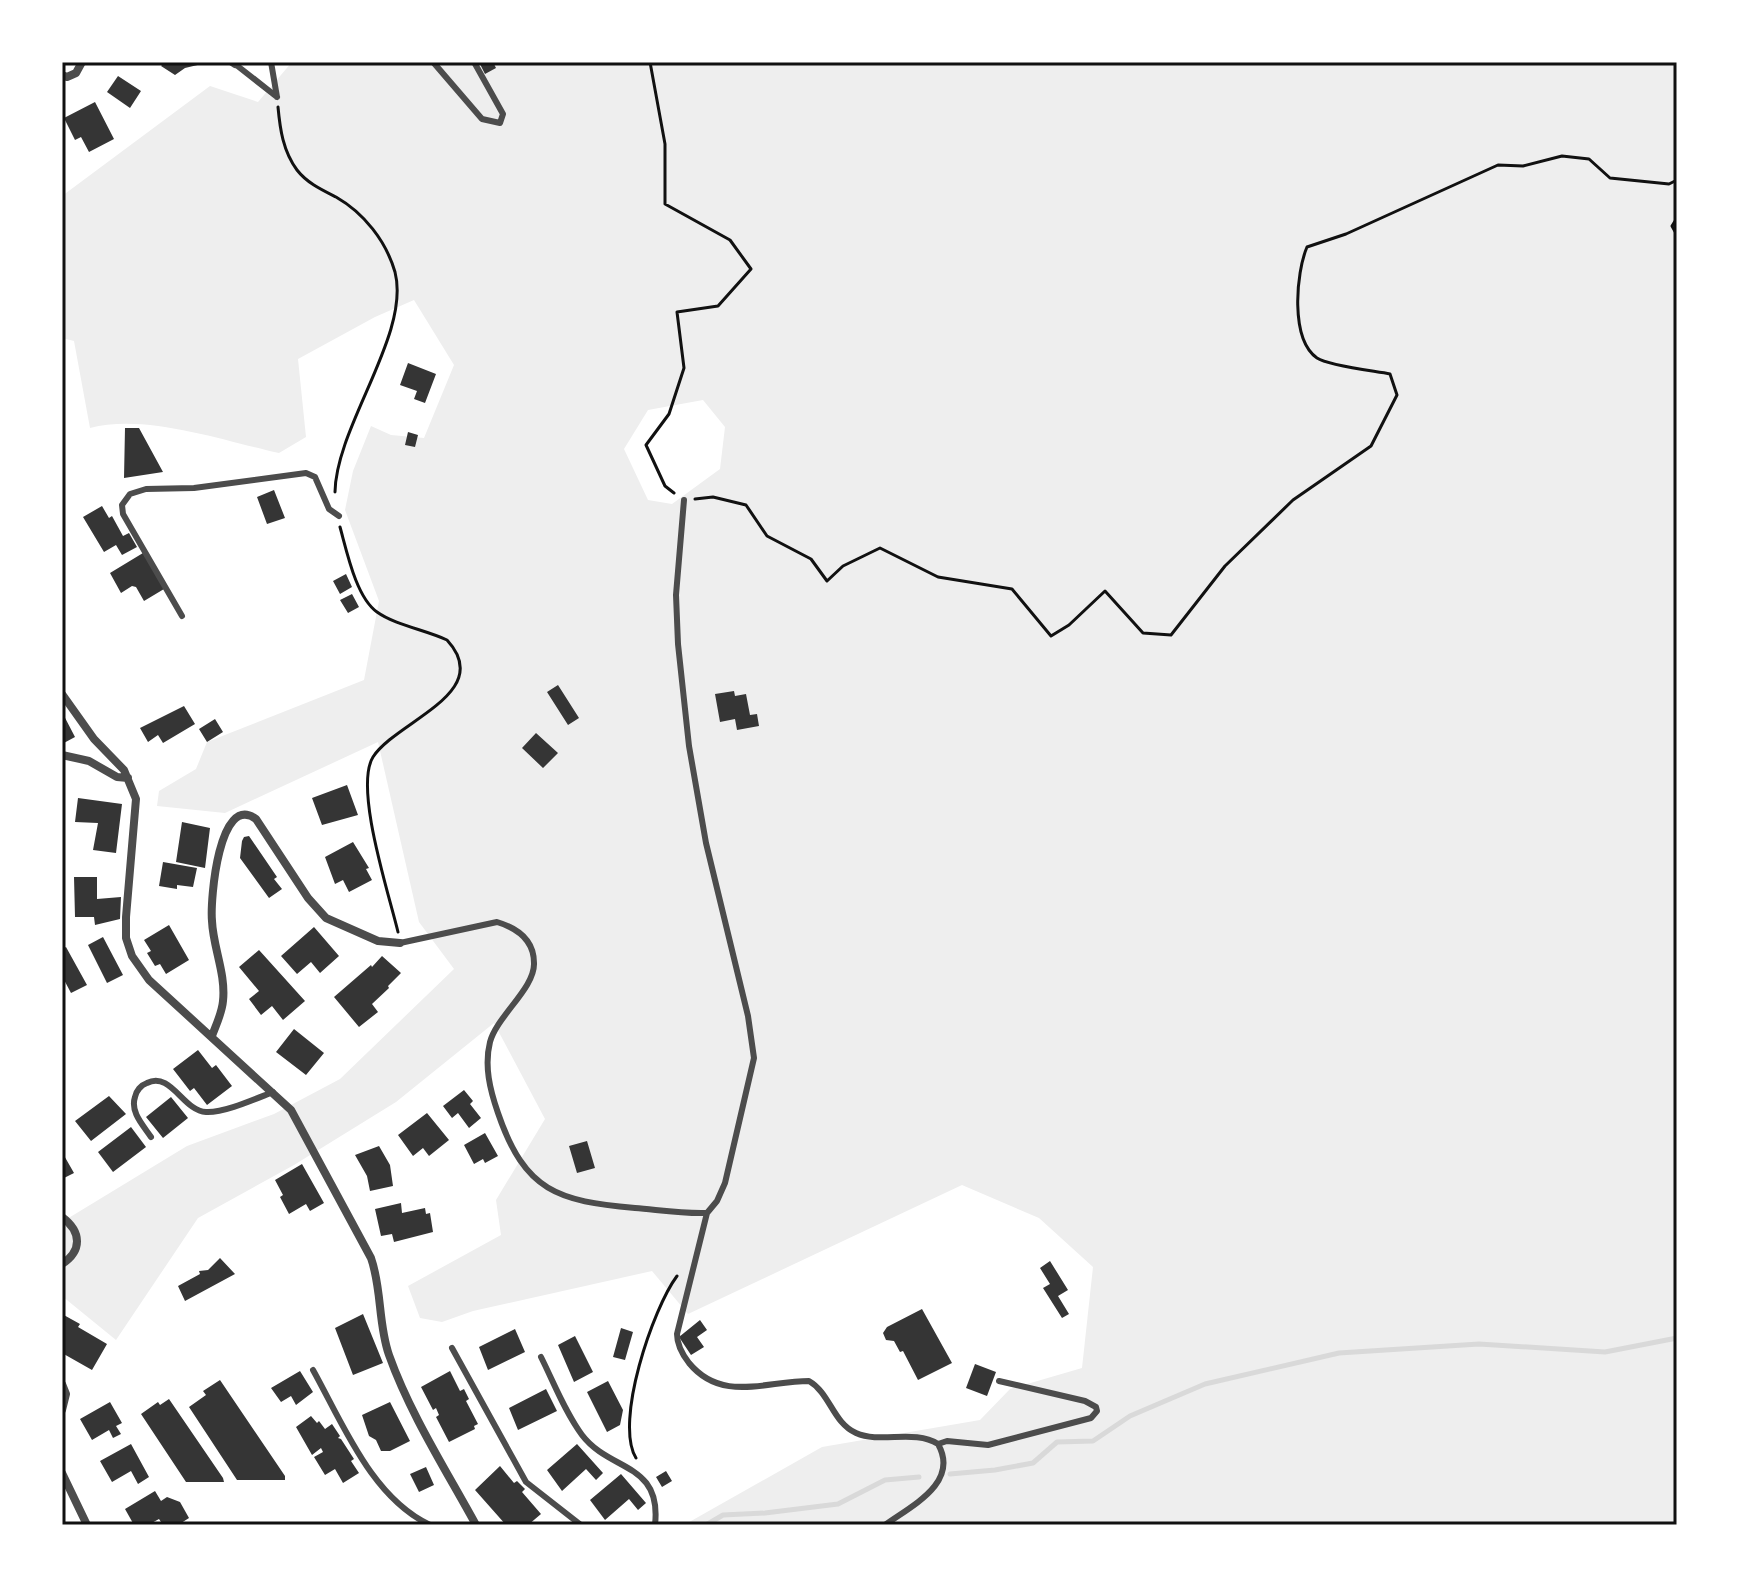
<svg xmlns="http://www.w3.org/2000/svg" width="1739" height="1587" viewBox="0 0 1739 1587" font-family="'Archivo Narrow',sans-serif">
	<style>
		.green { fill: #eee; fill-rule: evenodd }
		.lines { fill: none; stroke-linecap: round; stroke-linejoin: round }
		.stream { stroke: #d9d9d9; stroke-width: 5 }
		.building { fill: #353535 }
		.path { stroke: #111; stroke-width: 3 }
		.service { stroke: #4c4c4c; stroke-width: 6 }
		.minor { stroke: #4c4c4c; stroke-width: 8 }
		.neatline { fill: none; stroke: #111; stroke-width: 3 }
	</style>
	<rect width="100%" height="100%" fill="#fff"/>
	<path class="green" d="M292 62H1677V1525H684L822 1447 980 1420 1010 1389 1082 1368 1093 1267 1039 1218 962 1185 688 1314 652 1271 473 1311 442 1322 420 1318 408 1286 501 1235 496 1200 545 1119 494 1023 396 1102 294 1165 198 1218 116 1340 62 1296V1222L187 1146 274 1114 340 1079 454 969 419 922 378 742 225 813 157 806 159 791 196 769 207 742 364 680 379 601 345 510 353 471 371 426 391 435 424 438 454 365 414 300 375 317 298 359 306 437 279 453C224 441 145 413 90 428L74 341 62 338V196L210 86 258 102ZM703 400 725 427 720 469 672 504 648 500 624 449 648 410Z"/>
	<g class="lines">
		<path class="stream" d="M950 1474 995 1470 1033 1463 1057 1442 1093 1441 1130 1416 1205 1384 1339 1353 1479 1344 1605 1352 1677 1338
			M706 1525 723 1515 765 1513 838 1504 885 1480 919 1477"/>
	</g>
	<path class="building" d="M165 62H206V63L185 68 175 75 161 66Z
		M479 62H493L496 68 485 74Z
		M118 76 141 91 130 108 107 92Z
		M95 102 114 139 89 152 81 137 75 140 64 118Z
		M408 363 436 374 425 403 414 399 417 391 400 385Z
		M125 428H139L163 472 124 478Z
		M408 432 418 435 415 447 405 445Z
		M274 490 285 518 267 524 257 497Z
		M102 506 109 518 112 516 123 536 129 533 137 547 122 555 116 545 104 552 83 517Z
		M143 553 164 589 144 601 136 587 132 586 121 593 110 573Z
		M346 574 352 587 340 594 333 581Z
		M352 594 359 607 348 613 340 600Z
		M558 685 579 718 568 725 547 692Z
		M734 691 735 696 746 694 750 715 757 714 759 726 737 730 735 719 720 722 715 694Z
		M184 706 195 724 163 743 158 735 148 742 140 728Z
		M62 712 75 737 62 744Z
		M215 719 223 732 207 742 199 729Z
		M536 733 558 753 543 768 522 748Z
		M347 785 358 815 322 825 312 798Z
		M78 798 122 804 116 853 93 850 98 823 75 822Z
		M182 822 210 828 205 868 176 862Z
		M249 836 277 877 274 879 282 889 269 898 240 858 242 841 244 837Z
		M353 842 369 868 366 869 372 880 349 892 343 880 335 884 325 857Z
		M163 862 197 868 193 887 177 885V889L159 886Z
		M74 877H97V899L121 897 120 919 95 925 94 917H75Z
		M169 925 189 960 166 974 160 964 155 966 147 953 151 951 144 940Z
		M314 927 339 956 320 973 311 962 297 974 281 956Z
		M103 937 123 975 107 983 88 945Z
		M66 947 87 985 71 993 62 976V949Z
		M259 950 305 1001 283 1020 272 1006 261 1015 249 999 259 991 239 967Z
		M382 956 401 973 388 986 389 988 372 1004 378 1012 359 1027 334 997 371 965 372 967Z
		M294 1029 324 1053 306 1075 276 1052Z
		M198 1050 212 1068 216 1065 232 1086 207 1105 194 1088 190 1091 173 1069Z
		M464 1090 473 1101 470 1104 481 1118 469 1128 458 1113 452 1118 443 1106Z
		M109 1096 126 1114 91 1141 75 1121Z
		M171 1097 188 1118 163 1138 146 1117Z
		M427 1113 449 1140 429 1156 423 1148 413 1156 398 1135Z
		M131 1127 146 1147 113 1172 98 1152Z
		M485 1133 498 1156 485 1163 483 1159 474 1164 464 1145Z
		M587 1141 595 1168 577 1173 569 1146Z
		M379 1146 390 1165 393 1186 370 1191 367 1176 355 1155Z
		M62 1152 74 1173 62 1179Z
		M302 1164 324 1203 310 1211 306 1204 289 1214 280 1197 283 1195 275 1180Z
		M401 1203 402 1213 425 1208 426 1214 430 1213 433 1232 394 1242 392 1234 381 1236 375 1209Z
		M220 1258 235 1274 185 1301 178 1286 200 1274 199 1271 208 1270Z
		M1050 1261 1068 1290 1058 1296 1069 1314 1062 1318 1043 1288 1050 1284 1040 1268Z
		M922 1309 952 1363 918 1380 903 1351 900 1352 894 1341 886 1340 883 1333 887 1327Z
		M62 1314 80 1324 78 1327 107 1344 92 1370 62 1353Z
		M363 1314 383 1363 353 1375 335 1328Z
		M700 1320 707 1330 697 1337 704 1347 691 1355 679 1337Z
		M621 1328 633 1332 625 1360 613 1357Z
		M515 1329 525 1352 488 1370 479 1347Z
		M575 1336 593 1372 574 1382 558 1345Z
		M975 1364 996 1372 987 1396 966 1388Z
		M300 1371 313 1392 296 1405 291 1396 281 1402 271 1388Z
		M450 1371 460 1391 464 1389 469 1399 466 1401 478 1424 474 1426 475 1429 449 1442 436 1417 439 1415 436 1408 433 1410 421 1387Z
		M220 1380 285 1476V1480H237L189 1407 206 1395 203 1391Z
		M608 1381 623 1410 620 1425 607 1432 587 1392Z
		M546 1389 557 1411 518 1430 509 1408Z
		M169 1399 223 1478 224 1482H186L141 1414 158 1402 160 1405Z
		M110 1402 122 1423 116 1426 121 1434 113 1438 109 1430 92 1440 80 1419Z
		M390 1402 410 1441 390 1451H381L376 1440 369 1436 362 1415Z
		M311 1416 317 1423 319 1421 325 1429 332 1424 340 1436 338 1438 341 1439 354 1459 351 1461 359 1473 343 1483 335 1469 325 1475 314 1457 323 1452 321 1448 312 1455 296 1427Z
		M131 1444 149 1477 138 1484 131 1471 112 1482 100 1461Z
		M577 1444 603 1473 596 1480 586 1469 562 1491 547 1470Z
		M500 1466 514 1483 517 1481 525 1489 522 1492 541 1514 528 1525H506L475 1490Z
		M426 1467 434 1485 419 1492 410 1474Z
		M666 1471 672 1481 662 1487 656 1477Z
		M621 1474 646 1503 638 1510 629 1499 605 1520 590 1500Z
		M155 1491 161 1501 167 1497 180 1502 189 1518 178 1525H163L159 1519 148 1525H134L125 1509Z"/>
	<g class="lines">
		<path class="path" d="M650 62 665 144V204L730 240 751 269 718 306 677 312 684 368 669 414 646 445 665 486 674 493
			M278 107C280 129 283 151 297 170 307 183 322 190 336 197 364 213 386 241 395 272 411 334 336 426 335 492
			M1677 218 1672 226 1677 235
			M695 499 713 497 746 505 767 536 811 559 827 581 843 566 880 548 938 577 1012 589 1051 636 1069 625 1105 591 1143 633 1171 635 1225 566 1293 500 1371 446 1397 395 1390 374C1375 371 1329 366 1317 358 1290 339 1296 273 1307 247L1346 234 1498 165 1523 166 1562 156 1589 159 1610 178 1669 184 1677 180
			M340 527C347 552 356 597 377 612 395 625 426 630 447 640 496 693 396 721 373 757 354 788 389 894 398 932
			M636 1458C614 1422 653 1308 677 1276"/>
		<path class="service" d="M271 62 277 97
			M433 62 482 119 500 123 503 114 474 62
			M235 64 277 97
			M684 500 676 595 678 644 689 746 706 843 748 1016 754 1058 725 1183 717 1201 707 1213
			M182 616 123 514 122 505 130 494 146 489 194 488 306 473 315 477 329 509 339 516
			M400 943 497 922C517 928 534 940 534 963 535 988 497 1016 490 1042 484 1066 490 1090 498 1113 525 1192 558 1201 635 1208 659 1210 683 1214 707 1213L677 1334C677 1345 682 1354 689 1363 722 1403 766 1381 809 1381 830 1393 833 1423 856 1433 881 1444 914 1429 938 1444 960 1483 911 1506 885 1525
			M151 1137C143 1125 130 1112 135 1097 136 1091 141 1085 147 1083 171 1071 183 1111 206 1112 224 1113 255 1099 273 1092
			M452 1348 526 1482 581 1525
			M541 1357C554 1383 565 1412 582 1435 610 1472 662 1462 655 1525
			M313 1370C343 1424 372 1498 430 1525
			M938 1444 947 1441 988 1445 1091 1418 1097 1411 1096 1407 1085 1401 999 1381"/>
		<path class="minor" d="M232 62 235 64
			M62 75 67 77 76 73 82 62
			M62 694 94 739 124 770 136 799 126 917V938L132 956 149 980 291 1110 371 1258C382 1289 378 1324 389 1355 410 1414 446 1470 476 1525
			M62 755 89 761 117 777 128 778
			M212 1036C216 1025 222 1013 223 1001 226 974 213 947 212 921 210 900 219 792 256 819L308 898 326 918 378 941 400 943
			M62 1217C82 1232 82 1251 62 1264
			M62 1384 66 1394 62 1410
			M62 1473 87 1525"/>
	</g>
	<rect width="1739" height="1587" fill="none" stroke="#ffffff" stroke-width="128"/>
	<rect x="64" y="64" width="1611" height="1459" class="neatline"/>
</svg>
